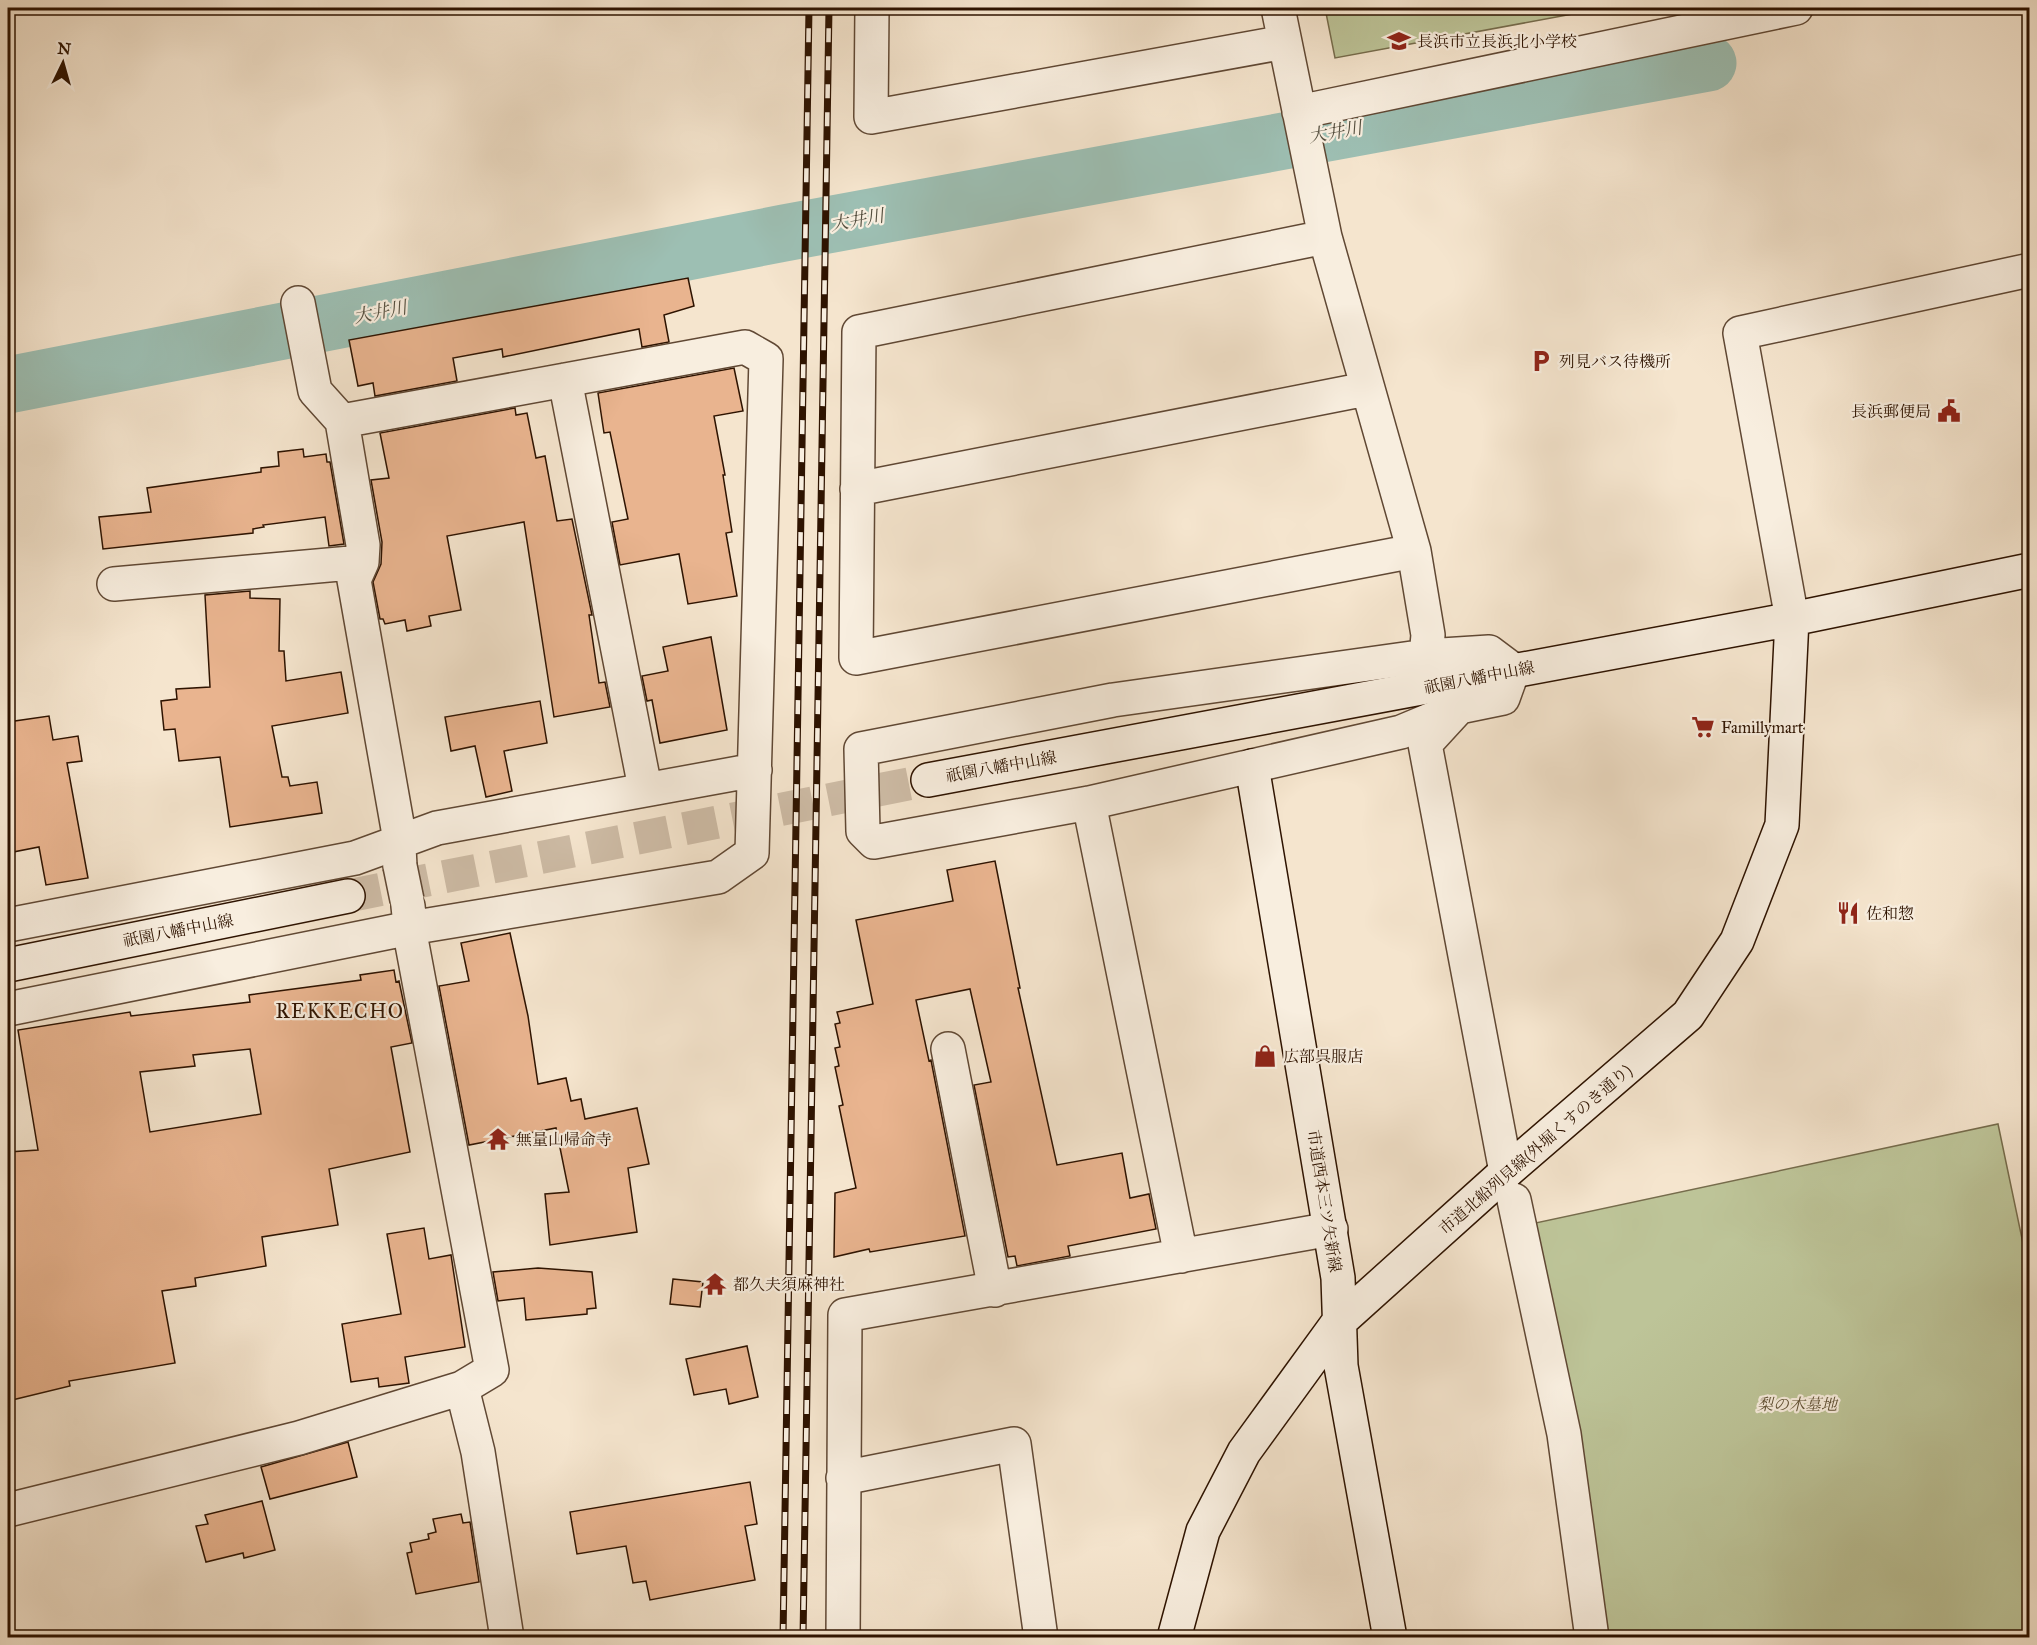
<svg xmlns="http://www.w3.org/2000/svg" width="2037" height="1645" viewBox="0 0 2037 1645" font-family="'IM FELL Great Primer','Noto Serif JP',serif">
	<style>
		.green { fill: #bdc498; stroke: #766c4c; stroke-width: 1.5 }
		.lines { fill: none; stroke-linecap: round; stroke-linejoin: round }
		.river { stroke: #9dbfb3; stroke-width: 57 }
		.building { fill: #e9b48f; stroke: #2e1300; stroke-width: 1.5; fill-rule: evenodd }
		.secondary-tunnel { stroke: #cdbba5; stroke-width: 33; stroke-dasharray: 33 16; stroke-linecap: butt }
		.street-casing { stroke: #604834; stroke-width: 36 }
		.secondary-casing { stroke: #2e1300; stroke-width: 36 }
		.street { stroke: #f8eedf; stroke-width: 33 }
		.secondary { stroke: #f8eedf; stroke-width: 33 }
		.rail-casing { stroke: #2e1300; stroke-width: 7 }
		.rail { stroke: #f8eedf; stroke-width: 4.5; stroke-dasharray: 14; stroke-linecap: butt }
		.street-bridge-casing { stroke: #604834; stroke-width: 36; stroke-linecap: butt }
		.street-bridge { stroke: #f8eedf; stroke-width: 33 }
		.labels { text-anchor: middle; stroke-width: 4.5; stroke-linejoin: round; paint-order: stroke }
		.poi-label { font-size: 16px; fill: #2e1300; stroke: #f8eedf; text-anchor: start }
		.street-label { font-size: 16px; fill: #2e1300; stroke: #f8eedf }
		.park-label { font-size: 16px; font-style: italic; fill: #605135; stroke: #f8eedf }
		.water-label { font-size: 18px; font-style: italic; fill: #554f3f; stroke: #f8eedf }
		.quarter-label { font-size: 20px; letter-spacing: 1.5px; fill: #2e1300; stroke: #f8eedf }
	</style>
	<rect width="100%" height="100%" fill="#f5e5ce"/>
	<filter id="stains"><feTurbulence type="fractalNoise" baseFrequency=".00333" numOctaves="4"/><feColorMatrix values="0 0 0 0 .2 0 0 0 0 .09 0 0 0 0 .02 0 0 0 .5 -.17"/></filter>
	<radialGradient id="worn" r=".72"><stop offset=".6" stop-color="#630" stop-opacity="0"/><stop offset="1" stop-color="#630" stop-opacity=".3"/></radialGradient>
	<path class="green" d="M1325 8H1605L1335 58Z
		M1998 1124 2029 1272V1637H1596L1526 1225Z"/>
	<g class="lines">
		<path class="river" d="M8 385 784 233 1708 63"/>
	</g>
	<path class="building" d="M688 278 694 306 664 315 669 342 642 347 639 329 503 357 502 349 453 358 457 381 375 396 373 383 358 386 349 340Z
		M734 368 743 411 714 416 725 475H723L732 532 726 533 737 596 688 604 679 554 620 565 612 522 628 519 610 432 604 433 598 393Z
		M515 408 516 415 527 413 536 458 545 456 557 521 572 519 592 615H589L599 683 605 682 610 707 554 717 524 522 447 536 461 610 429 616 431 626 407 631 405 620 385 624 383 619H380L373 582 381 564 382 542 371 480 389 478 380 433Z
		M303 449 304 457 326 454 327 462H330L344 544 329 546 325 517 263 525 264 527 253 529V533L103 549 99 517 151 512 147 488 261 472V468L279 466 278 452Z
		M250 591V598L280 599 279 651H284L286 681 341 672 348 713 272 726 282 777H288L290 786 317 782 322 813 230 827 220 757 179 761 175 729 164 730 161 701 177 699 176 689 210 687 205 595Z
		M711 637 727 730 660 743 652 700 647 701 642 676 668 671 663 647Z
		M540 701 547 743 504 751 512 791 486 797 475 746 451 751 445 717Z
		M49 716 53 740 78 736 82 761 67 763 88 878 46 885 39 847 8 853V722Z
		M995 861 1020 988H1018L1057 1165 1122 1153 1130 1198 1149 1194 1156 1229 1068 1246 1070 1256 1017 1266 1015 1256 1008 1257 974 1085 991 1082 970 989 916 1000 929 1061 931 1060 965 1236 870 1252 869 1249 834 1257 835 1193 856 1188 839 1106 843 1105 835 1067 839 1066 835 1048 840 1047 835 1024 840 1023 837 1012 873 1004 856 920 953 901 947 870Z
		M510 933 528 1016 538 1084 566 1078 571 1101 581 1099 585 1119 637 1108 649 1164 628 1168 637 1232 550 1245 545 1194 569 1192 556 1128 469 1145 439 986 469 981 461 943Z
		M394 970 396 982 399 981 412 1043 391 1047 410 1152 329 1169 338 1225 262 1237 266 1266 195 1278 196 1286 162 1291 175 1363 69 1381 70 1386 8 1401V1152L38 1150 18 1030 130 1012 131 1016 250 1002 249 995 361 980 360 975ZM250 1049 261 1114 150 1132 140 1072 195 1066 193 1055Z
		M424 1228 429 1259 451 1255 465 1347 405 1357 409 1383 379 1387 378 1378 351 1382 342 1324 401 1314 387 1234Z
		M538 1268 592 1272 596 1308 587 1309V1314L526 1320 524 1298 498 1301 493 1272Z
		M673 1279 703 1282 700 1307 670 1304Z
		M747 1346 758 1397 729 1404 726 1389 694 1395 686 1359Z
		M348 1442 357 1477 270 1499 261 1467Z
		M750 1482 757 1524 745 1526 755 1580 650 1600 646 1581 633 1583 626 1546 577 1554 570 1512Z
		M262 1501 275 1550 244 1558 243 1553 206 1562 196 1526 208 1524 205 1515Z
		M461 1514 463 1523 470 1522 479 1582 416 1594 407 1553 412 1552 410 1543 429 1539 428 1534 436 1532 433 1519Z"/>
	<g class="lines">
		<path class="secondary-tunnel" d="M348 896 928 780"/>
		<g class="street-casing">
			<path id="street" d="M872 8 871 117 1285 42
				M1278 8 1325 237 1414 551 1428 635 1426 656 1489 652 1513 670 1503 698 1459 707 1425 744 1506 1172
				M1299 112 1796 8
				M1325 237 859 332 856 658 1414 551
				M298 303 315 391 342 421
				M565 380 645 788
				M857 489 1366 389
				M114 584 362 562
				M1792 619 1740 333 2030 270
				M1426 656 1113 700 861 749 863 831 874 842 1089 803 1401 732 1449 712
				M1089 803 1181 1256
				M408 906 412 944 492 1370 462 1388 478 1452 507 1638
				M8 925 355 858 437 828 755 770
				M8 1009 410 928 718 877 752 853 766 359 745 347 342 421 363 545 362 562 354 580 398 829 400 866
				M948 1049 995 1290
				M1514 1200 1564 1434 1592 1638
				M843 1478 1014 1444 1041 1638
				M8 1510 299 1438 462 1388
				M843 1638 845 1315 1331 1229"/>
		</g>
		<g class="secondary-casing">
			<path id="secondary" d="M1252 766 1338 1278 1341 1366 1390 1638
				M928 780 1792 619 2030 570
				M8 965 348 896
				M1174 1638 1203 1531 1244 1452 1337 1324 1506 1172 1688 1015 1737 941 1782 825 1792 619"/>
		</g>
		<use href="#street" class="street"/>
		<use href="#secondary" class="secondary"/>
		<g class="rail-casing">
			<path id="rail" d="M783 1638 809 8
				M803 1638 829 8"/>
		</g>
		<use href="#rail" class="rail"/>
		<g class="street-bridge-casing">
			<path id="street-bridge" d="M400 866 407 900"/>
		</g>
		<use href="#street-bridge" class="street-bridge"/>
	</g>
	<defs>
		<g id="school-bare" transform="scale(1.8)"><path d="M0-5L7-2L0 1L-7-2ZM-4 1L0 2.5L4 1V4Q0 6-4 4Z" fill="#8f2418" stroke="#f8eedf" stroke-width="2.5" paint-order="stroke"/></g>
		<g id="parking-bare" transform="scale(1.8)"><path d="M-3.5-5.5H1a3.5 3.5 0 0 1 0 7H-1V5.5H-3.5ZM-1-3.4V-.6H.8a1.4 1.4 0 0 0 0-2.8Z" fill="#8f2418" stroke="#f8eedf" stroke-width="2.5" paint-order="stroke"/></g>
		<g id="civic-bare" transform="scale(1.8)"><path d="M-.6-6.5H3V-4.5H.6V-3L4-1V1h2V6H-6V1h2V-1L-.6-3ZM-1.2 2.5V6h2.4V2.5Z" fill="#8f2418" stroke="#f8eedf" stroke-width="2.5" paint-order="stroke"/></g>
		<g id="supermarket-bare" transform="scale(1.8)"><path d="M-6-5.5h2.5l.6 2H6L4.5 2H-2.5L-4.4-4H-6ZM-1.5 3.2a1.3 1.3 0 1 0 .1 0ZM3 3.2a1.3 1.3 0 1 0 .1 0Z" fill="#8f2418" stroke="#f8eedf" stroke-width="2.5" paint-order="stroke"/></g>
		<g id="restaurant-bare" transform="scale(1.8)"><path d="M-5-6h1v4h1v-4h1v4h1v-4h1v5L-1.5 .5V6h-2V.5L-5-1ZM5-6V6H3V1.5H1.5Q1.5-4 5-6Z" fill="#8f2418" stroke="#f8eedf" stroke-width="2.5" paint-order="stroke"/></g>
		<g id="shop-bare" transform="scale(1.8)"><path d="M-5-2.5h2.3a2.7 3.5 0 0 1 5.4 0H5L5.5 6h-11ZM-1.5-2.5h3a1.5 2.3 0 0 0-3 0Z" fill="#8f2418" stroke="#f8eedf" stroke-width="2.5" paint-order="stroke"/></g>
		<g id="temple-bare" transform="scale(1.8)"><path d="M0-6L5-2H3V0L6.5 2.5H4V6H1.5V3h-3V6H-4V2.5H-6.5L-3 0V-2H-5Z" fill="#8f2418" stroke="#f8eedf" stroke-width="2.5" paint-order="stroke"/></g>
	</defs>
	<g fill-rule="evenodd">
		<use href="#school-bare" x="1399" y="41"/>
		<use href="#parking-bare" x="1541" y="361"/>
		<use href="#civic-bare" x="1949" y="411"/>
		<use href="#supermarket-bare" x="1703" y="727"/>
		<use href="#restaurant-bare" x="1848" y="913"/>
		<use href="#shop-bare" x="1265" y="1056"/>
		<use href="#temple-bare" x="498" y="1139"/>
		<use href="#temple-bare" x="715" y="1284"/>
	</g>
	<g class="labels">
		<g class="poi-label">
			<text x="1417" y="47">長浜市立長浜北小学校</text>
			<text x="1559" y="367">列見バス待機所</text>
			<text x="1931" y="417" text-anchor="end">長浜郵便局</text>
			<text x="1721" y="733">Famillymart</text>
			<text x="1866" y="919">佐和惣</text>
			<text x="1283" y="1062">広部呉服店</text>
			<text x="516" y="1145">無量山帰命寺</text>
			<text x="733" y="1290">都久夫須麻神社</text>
		</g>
		<g class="street-label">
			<text transform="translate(1479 677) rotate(-11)" y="6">祇園八幡中山線</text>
			<text transform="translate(1001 766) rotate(-10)" y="6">祇園八幡中山線</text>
			<text transform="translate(178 930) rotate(-11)" y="6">祇園八幡中山線</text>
			<text transform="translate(1535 1149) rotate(-41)" y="6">市道北船列見線(外堀くすのき通り)</text>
			<text transform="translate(1325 1201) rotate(81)" y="6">市道西本三ツ矢新線</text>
		</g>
		<g class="park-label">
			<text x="1797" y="1410">梨の木墓地</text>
		</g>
		<g class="water-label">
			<text transform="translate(1335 132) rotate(-10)" y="6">大井川</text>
			<text transform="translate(857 220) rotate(-10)" y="6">大井川</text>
			<text transform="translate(380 312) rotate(-11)" y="6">大井川</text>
		</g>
		<g class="quarter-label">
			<text x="340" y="1018">REKKECHO</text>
		</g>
	</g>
	<rect width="2037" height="1645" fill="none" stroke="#f5e5ce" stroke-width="30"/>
	<rect x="9" y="9" width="2019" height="1627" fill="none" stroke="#2e1300" stroke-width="3"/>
	<rect x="15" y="15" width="2007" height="1615" fill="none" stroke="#2e1300" stroke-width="1.5"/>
	<g transform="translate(63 63) rotate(5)" stroke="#f8eedf" stroke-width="4.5" paint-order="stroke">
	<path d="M0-4.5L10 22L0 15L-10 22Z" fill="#2e1300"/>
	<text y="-9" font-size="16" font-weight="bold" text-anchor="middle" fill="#2e1300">N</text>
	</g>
	<rect width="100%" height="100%" filter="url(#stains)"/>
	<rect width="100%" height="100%" fill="url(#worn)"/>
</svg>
